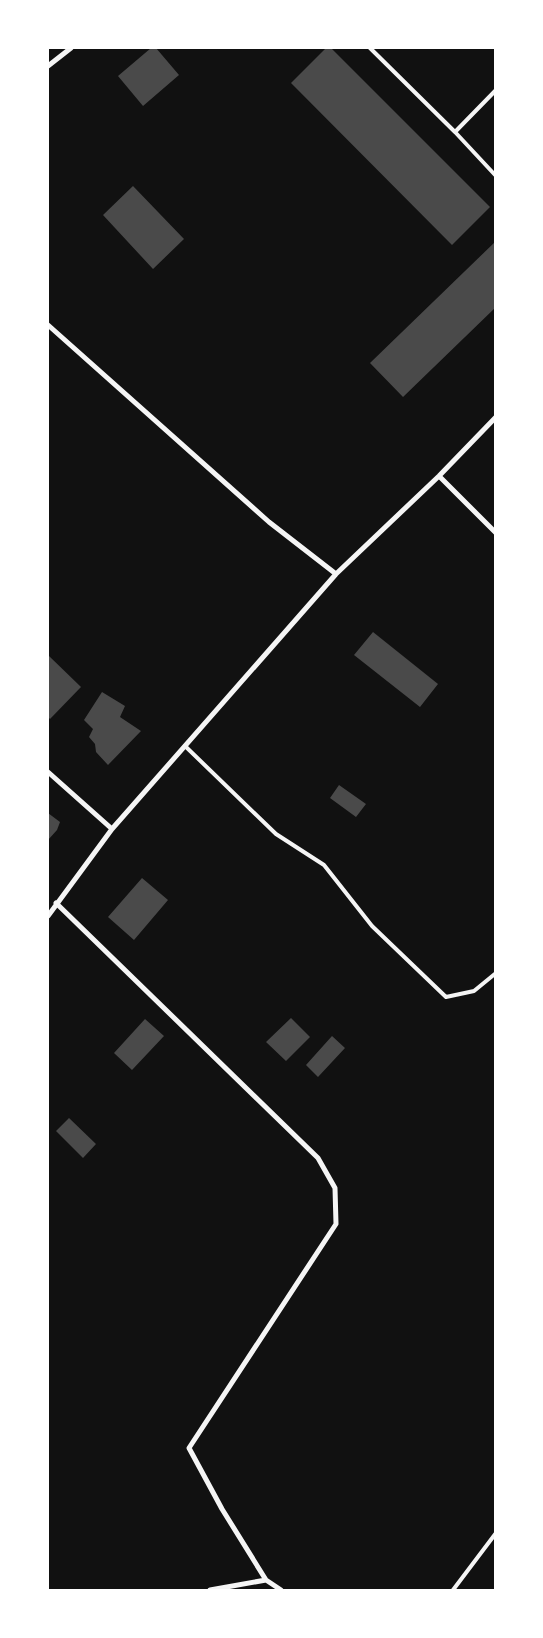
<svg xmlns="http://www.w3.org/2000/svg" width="543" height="1638" viewBox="0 0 543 1638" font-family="Inter,sans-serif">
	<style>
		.building { fill: #4a4a4a }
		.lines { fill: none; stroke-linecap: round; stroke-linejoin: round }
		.service { stroke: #f5f5f5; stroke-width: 4 }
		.minor { stroke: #f5f5f5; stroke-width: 5 }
	</style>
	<rect width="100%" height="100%" fill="#111"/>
	<path class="building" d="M151 48H156L179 75 143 106 118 76Z
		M326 48H331L490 207 452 245 291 83Z
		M133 186 184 239 153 269 103 215Z
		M496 241V307L403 397 370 363Z
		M373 632 438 684 420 707 354 655Z
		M48 655 81 687 50 719 48 717Z
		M102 692 125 706 120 717 141 731 108 765 96 752 95 744 89 737 93 729 84 720Z
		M339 785 366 804 356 817 330 798Z
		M48 813 60 822 57 830 48 840Z
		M142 878 168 900 134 940 108 917Z
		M291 1018 310 1037 286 1061 266 1042Z
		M145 1019 164 1036 132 1070 114 1053Z
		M332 1036 345 1048 318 1077 306 1065Z
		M69 1118 96 1144 83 1158 56 1131Z"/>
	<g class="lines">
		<path class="service" d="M370 48 455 132 496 176
			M455 132 496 90
			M185 746 276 834 324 865 372 926 446 997 474 991 496 973
			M453 1590 496 1533"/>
		<path class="minor" d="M48 66 71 48
			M48 325 269 522 336 574
			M439 476 496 533
			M48 772 112 829
			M56 903 318 1158 335 1188 336 1224 189 1448 222 1509 266 1580 281 1590
			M48 916 112 829 336 574 439 476 496 417
			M210 1590 266 1580"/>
	</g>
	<rect width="543" height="1638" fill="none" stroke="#ffffff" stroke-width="98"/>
</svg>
